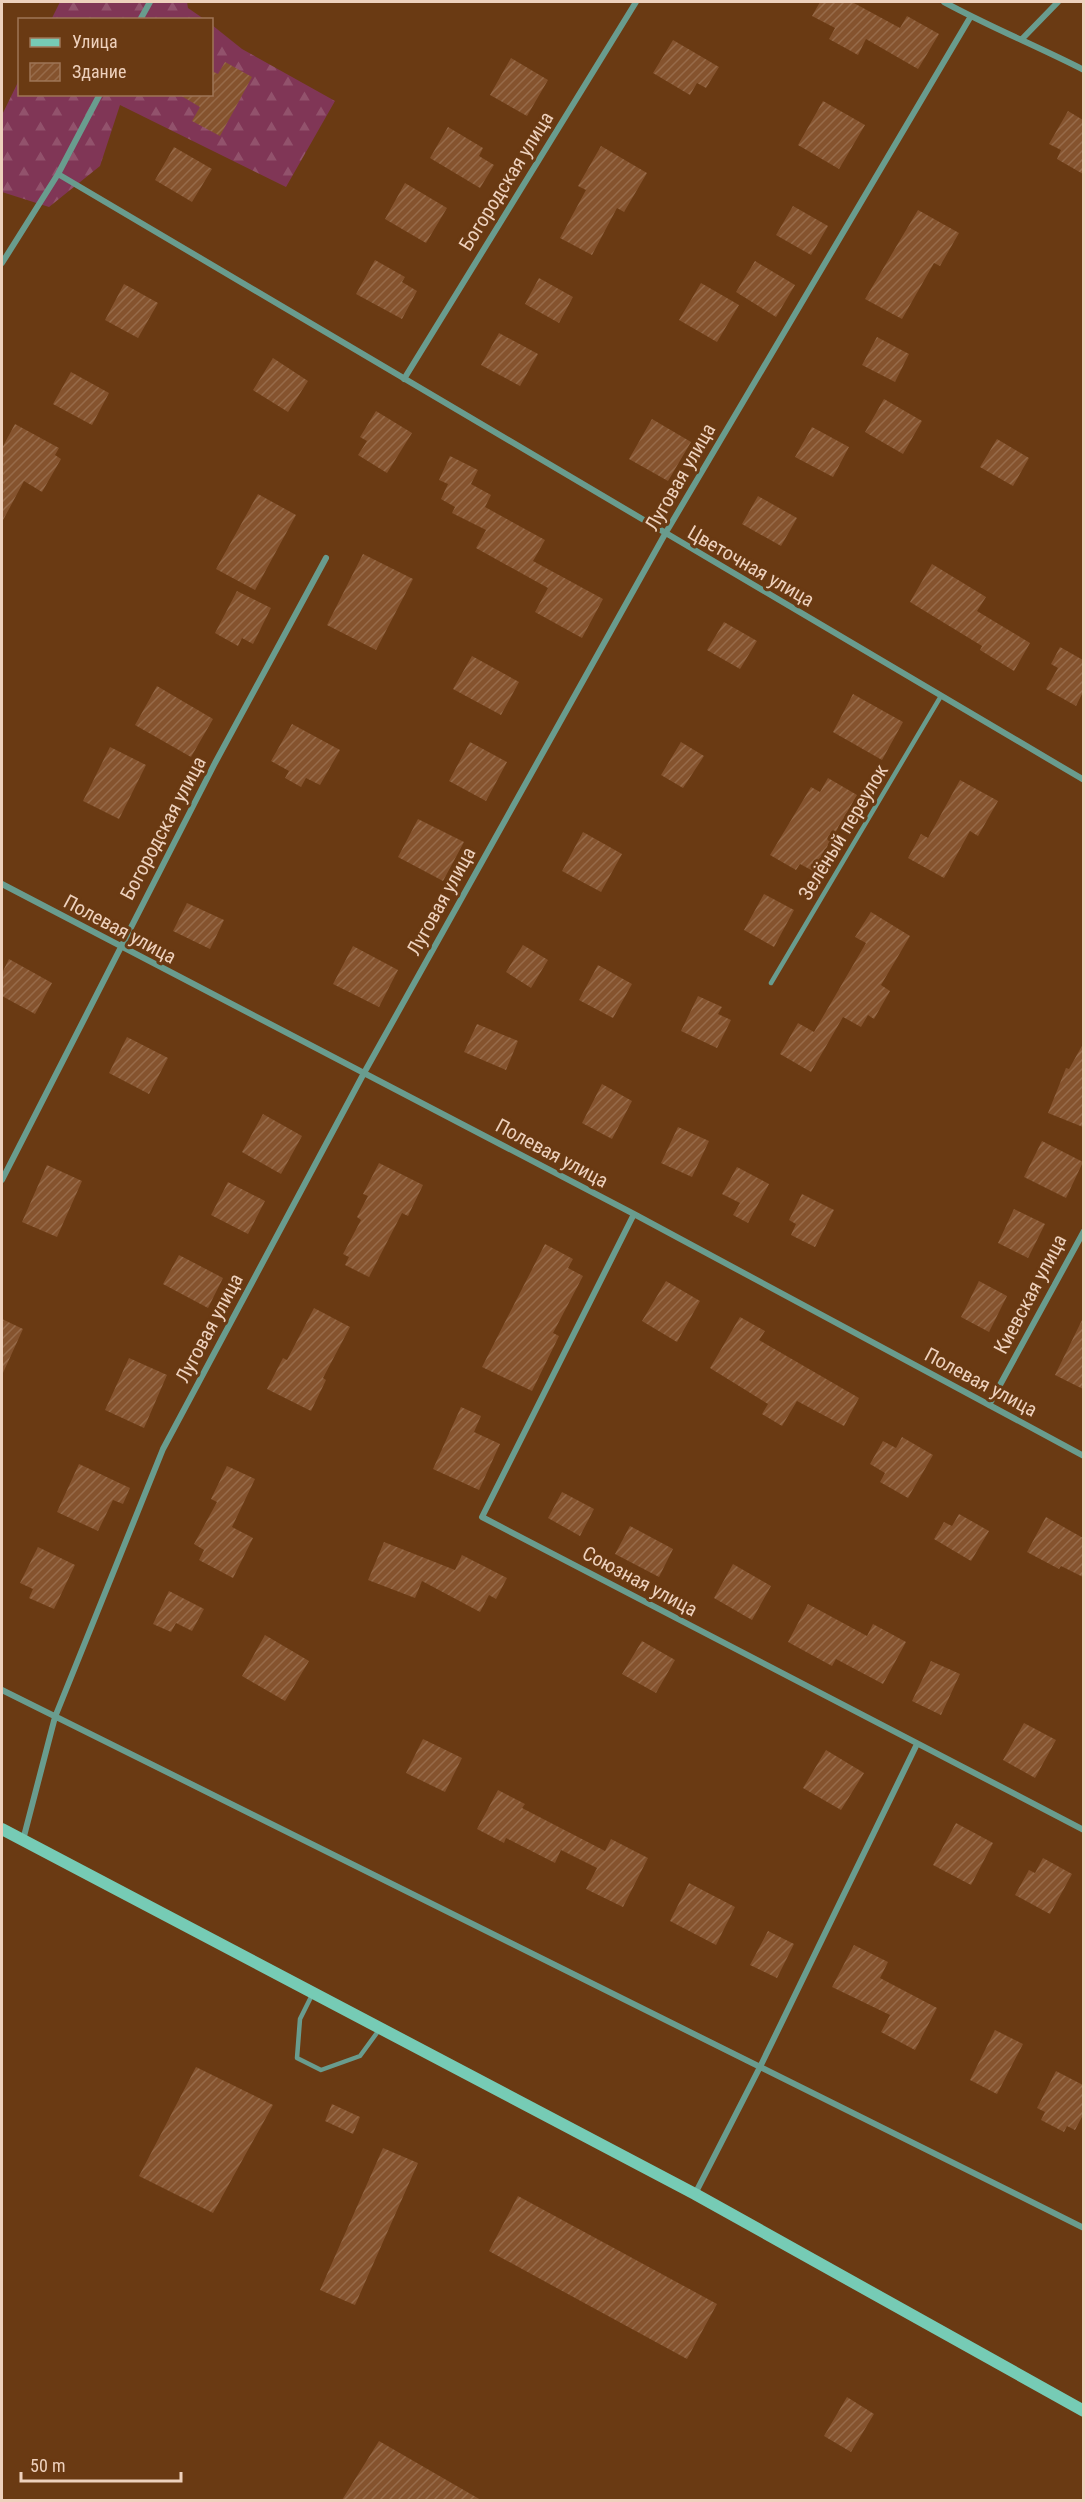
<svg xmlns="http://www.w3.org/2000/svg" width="1085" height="2502" viewBox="0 0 1085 2502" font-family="'Roboto Condensed',sans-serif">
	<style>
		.forest { fill: url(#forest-firs) }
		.building { fill: url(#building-hatch) }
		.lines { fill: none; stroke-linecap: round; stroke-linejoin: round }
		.service { stroke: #699c8e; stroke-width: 4.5 }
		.minor { stroke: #699c8e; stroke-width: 6 }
		.secondary { stroke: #76cbb5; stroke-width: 12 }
		.labels { text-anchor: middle; stroke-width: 6; stroke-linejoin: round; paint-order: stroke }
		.street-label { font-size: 20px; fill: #eed1bd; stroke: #6a3a13 }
	</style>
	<defs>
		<pattern id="forest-firs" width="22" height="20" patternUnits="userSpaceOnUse" patternTransform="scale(1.5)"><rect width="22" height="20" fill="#803656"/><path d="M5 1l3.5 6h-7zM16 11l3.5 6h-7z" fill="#92526c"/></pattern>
		<pattern id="building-hatch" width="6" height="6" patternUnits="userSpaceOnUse" patternTransform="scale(1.5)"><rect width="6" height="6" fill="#85532e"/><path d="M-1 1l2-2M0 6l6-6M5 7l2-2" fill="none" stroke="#976b4a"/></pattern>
	</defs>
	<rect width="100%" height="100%" fill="#6a3a13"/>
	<path class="forest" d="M60 2H187L188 8 204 19 51 20Z
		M212 25 242 49 335 101 286 187 120 105 100 166 49 207 2 192V115L19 80 20 94H212Z"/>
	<path class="building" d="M820 2H852L900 28 907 16 939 34 918 69 866 39 858 55 829 39 835 28 812 16Z
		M673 40 719 67 706 88 697 83 690 95 653 73Z
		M511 58 548 80 527 116 490 95Z
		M225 62 252 77 220 136 192 121 200 107 178 94H212V71L218 74Z
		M823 101 865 125 839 169 798 145Z
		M1068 111 1083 120V174L1057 159 1061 150 1049 144Z
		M448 127 483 148 479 156 494 165 480 188 430 158Z
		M601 146 647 173 624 212 617 208 592 255 560 238 586 190 578 186Z
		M174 147 212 169 192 202 155 180Z
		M405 183 447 208 426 243 385 219Z
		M793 206 828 226 811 255 776 235Z
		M918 210 959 233 940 266 934 263 902 319 865 299Z
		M375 260 405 277 402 282 417 291 402 319 356 294Z
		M755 261 795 285 776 317 736 292Z
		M539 278 573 297 559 323 525 304Z
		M701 283 739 305 717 342 679 320Z
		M124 284 158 303 138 338 105 320Z
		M499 333 538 354 520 386 481 365Z
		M877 337 909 354 895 382 862 365Z
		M273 358 308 381 288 412 253 390Z
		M71 372 109 393 92 425 53 404Z
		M884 399 922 421 903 454 865 432Z
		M376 411 412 433 387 473 358 455 367 441 360 437Z
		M652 419 691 442 668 481 629 459Z
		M15 424 59 448 55 455 61 459 42 492 24 481 2 522V448Z
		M812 427 849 447 833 477 795 457Z
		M997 439 1029 458 1013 486 980 467Z
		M450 456 478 470 471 484 491 495 485 507 545 540 533 561 603 599 582 638 535 612 548 588 476 548 486 530 452 513 455 507 441 499 448 484 439 480Z
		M258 494 296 515 255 590 216 569Z
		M758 496 797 518 781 546 742 524Z
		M363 554 413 579 376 650 327 625Z
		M932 564 986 597 977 611 1030 643 1014 671 980 650 982 646 910 602Z
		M237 591 271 608 253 644 242 638 238 646 215 633Z
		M724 622 757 641 740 669 707 650Z
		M1060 647 1083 660V692L1076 706 1046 689 1058 668 1051 664Z
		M472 656 519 682 501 715 453 689Z
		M157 686 213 719 191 757 135 725Z
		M853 694 903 722 882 760 833 732Z
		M292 724 340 750 320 785 306 778 301 787 285 778 289 771 271 761Z
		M470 742 507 762 486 801 449 781Z
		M681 742 704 756 683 788 661 775Z
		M110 747 146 765 119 819 83 801Z
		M828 778 857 795 813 871 800 864 796 870 770 855 811 787 820 792Z
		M960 780 998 801 978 836 970 831 944 878 908 858 921 834 928 838Z
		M418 819 464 842 443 881 398 857Z
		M583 832 622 854 601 892 562 871Z
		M764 894 794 910 774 947 744 930Z
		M187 903 224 920 210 949 173 931Z
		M871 912 910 936 881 985 890 991 874 1019 868 1015 861 1027 843 1017 811 1072 780 1054 798 1023 814 1032 866 943 855 937Z
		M523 945 548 960 531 988 506 972Z
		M353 946 398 970 379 1007 333 984Z
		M9 959 52 983 35 1014 2 996V973Z
		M598 965 632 984 613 1018 579 1000Z
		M698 996 722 1007 718 1014 731 1020 717 1048 681 1031Z
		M477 1024 518 1041 506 1070 464 1052Z
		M127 1037 168 1058 149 1094 109 1073Z
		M1083 1044V1127L1048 1113 1066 1068 1069 1069Z
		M602 1084 632 1101 612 1139 582 1123Z
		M263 1114 302 1136 281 1174 242 1152Z
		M678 1127 709 1141 692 1177 661 1163Z
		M1042 1141 1083 1162 1066 1198 1024 1177Z
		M379 1163 423 1185 408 1216 402 1213 369 1277 345 1265 349 1257 343 1254 361 1220 357 1217 368 1196 363 1194Z
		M47 1165 82 1181 57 1237 22 1222Z
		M737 1167 769 1184 748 1223 733 1215 740 1203 722 1194Z
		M228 1182 265 1201 248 1234 211 1215Z
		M802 1194 834 1210 815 1247 791 1235 796 1224 789 1220Z
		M1014 1209 1045 1224 1028 1258 998 1243Z
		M545 1244 573 1259 568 1268 583 1276 553 1333 559 1336 532 1391 482 1367Z
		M179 1255 223 1278 208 1308 163 1284Z
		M666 1281 700 1301 677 1342 642 1321Z
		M979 1281 1007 1296 989 1332 961 1317Z
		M314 1308 350 1327 323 1378 326 1380 311 1411 267 1389 283 1358 287 1360Z
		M740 1317 765 1331 759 1340 859 1398 844 1426 797 1401 782 1426 762 1414 768 1404 710 1368Z
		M1083 1318V1389L1055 1375Z
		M2 1319 23 1329 2 1375Z
		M129 1358 167 1375 144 1428 105 1410Z
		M461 1407 481 1416 474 1432 500 1444 479 1490 433 1469Z
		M902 1437 933 1455 908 1498 880 1482 885 1473 870 1464 883 1441 896 1448Z
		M79 1464 130 1488 123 1504 113 1500 98 1531 57 1512Z
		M227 1466 255 1479 232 1527 253 1538 233 1578 199 1560 204 1550 194 1544 217 1502 211 1499Z
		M562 1492 594 1509 580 1536 548 1518Z
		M959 1514 989 1531 971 1561 934 1539 944 1522 952 1526Z
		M1046 1517 1083 1538V1577L1061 1566 1059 1569 1027 1552Z
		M630 1526 673 1549 659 1577 615 1554Z
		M384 1542 455 1570 462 1555 507 1578 496 1599 489 1595 480 1612 422 1581 415 1598 368 1580Z
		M38 1547 75 1565 54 1609 29 1598 33 1589 20 1583Z
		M733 1564 771 1586 752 1620 714 1598Z
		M169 1591 204 1609 192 1631 176 1623 171 1632 153 1624Z
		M808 1604 867 1636 873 1624 906 1642 883 1684 836 1659 832 1666 788 1642Z
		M265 1635 309 1661 285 1701 242 1676Z
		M642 1641 675 1660 656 1693 622 1674Z
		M931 1661 960 1674 941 1715 912 1701Z
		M1024 1723 1056 1740 1035 1778 1003 1760Z
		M423 1739 462 1758 445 1792 406 1773Z
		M826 1750 864 1773 841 1810 803 1788Z
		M498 1790 525 1804 522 1808 605 1851 611 1839 648 1858 623 1907 586 1889 597 1868 561 1850 555 1863 506 1838 504 1843 477 1829Z
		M956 1823 993 1843 971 1885 933 1865Z
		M1043 1858 1072 1874 1050 1914 1015 1895 1029 1870 1035 1873Z
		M689 1883 735 1907 716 1945 670 1921Z
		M768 1931 794 1944 777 1978 750 1965Z
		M854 1945 888 1962 880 1978 937 2008 915 2050 881 2032 890 2015 832 1987Z
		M995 2030 1023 2044 997 2094 970 2080Z
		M196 2067 273 2105 213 2213 139 2176Z
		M1056 2071 1083 2085V2115L1075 2130 1067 2126 1064 2132 1041 2120 1045 2112 1037 2108Z
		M332 2104 360 2117 353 2134 325 2121Z
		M383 2148 418 2163 355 2305 320 2290Z
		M518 2196 717 2304 687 2359 489 2251Z
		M847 2397 874 2414 851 2452 824 2436Z
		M379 2441 481 2500H342Z"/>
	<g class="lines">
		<path class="service" d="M771 983 941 696
			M313 1993 300 2019 297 2058 321 2070 360 2056 379 2030"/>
		<path class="minor" d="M944 2C990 27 1037 46 1084 70
			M140 20 150 2
			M1022 39 1058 2
			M58 174 1084 780
			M2 263 58 174 100 94
			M404 379 636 2
			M2 884 634 1214 1084 1456
			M2 1180 215 763 326 558
			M634 1214 482 1517 1084 1830
			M989 1405 1084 1231
			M2 1690 1084 2228
			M23 1840 55 1717 163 1449 364 1073 665 534 971 16
			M695 2194 761 2065 917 1744"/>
		<path class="secondary" d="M2 1829 695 2194 1084 2411"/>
	</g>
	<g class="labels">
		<g class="street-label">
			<text transform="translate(506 181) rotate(-58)" y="7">Богородская улица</text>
			<text transform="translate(680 477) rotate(-60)" y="7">Луговая улица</text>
			<text transform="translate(751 566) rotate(30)" y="7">Цветочная улица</text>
			<text transform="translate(163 828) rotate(-62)" y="7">Богородская улица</text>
			<text transform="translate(843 832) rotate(-59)" y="7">Зелёный переулок</text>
			<text transform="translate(441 901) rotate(-61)" y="7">Луговая улица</text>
			<text transform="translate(120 929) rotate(28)" y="7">Полевая улица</text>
			<text transform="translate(552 1153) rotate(28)" y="7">Полевая улица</text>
			<text transform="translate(1030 1294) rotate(-62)" y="7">Киевская улица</text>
			<text transform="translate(209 1328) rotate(-62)" y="7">Луговая улица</text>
			<text transform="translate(981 1382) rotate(28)" y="7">Полевая улица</text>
			<text transform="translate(640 1581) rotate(28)" y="7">Союзная улица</text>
		</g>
	</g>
	<rect width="1085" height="2502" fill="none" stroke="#eed1bd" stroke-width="6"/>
	<rect x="18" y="18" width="195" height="78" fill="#6a3a13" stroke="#9f7657" stroke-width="1.5"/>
	<rect x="30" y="38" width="30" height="9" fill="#76cbb5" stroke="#9f7657" stroke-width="1.5"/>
	<text x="72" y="48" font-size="18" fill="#eed1bd">Улица</text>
	<rect x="30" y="63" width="30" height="18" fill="url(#building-hatch)" stroke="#9f7657" stroke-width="1.5"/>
	<text x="72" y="78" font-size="18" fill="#eed1bd">Здание</text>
	<path d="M21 2472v9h160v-9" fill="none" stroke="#eed1bd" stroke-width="3"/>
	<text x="30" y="2472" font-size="18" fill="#eed1bd" stroke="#6a3a13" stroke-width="4.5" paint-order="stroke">50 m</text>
</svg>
